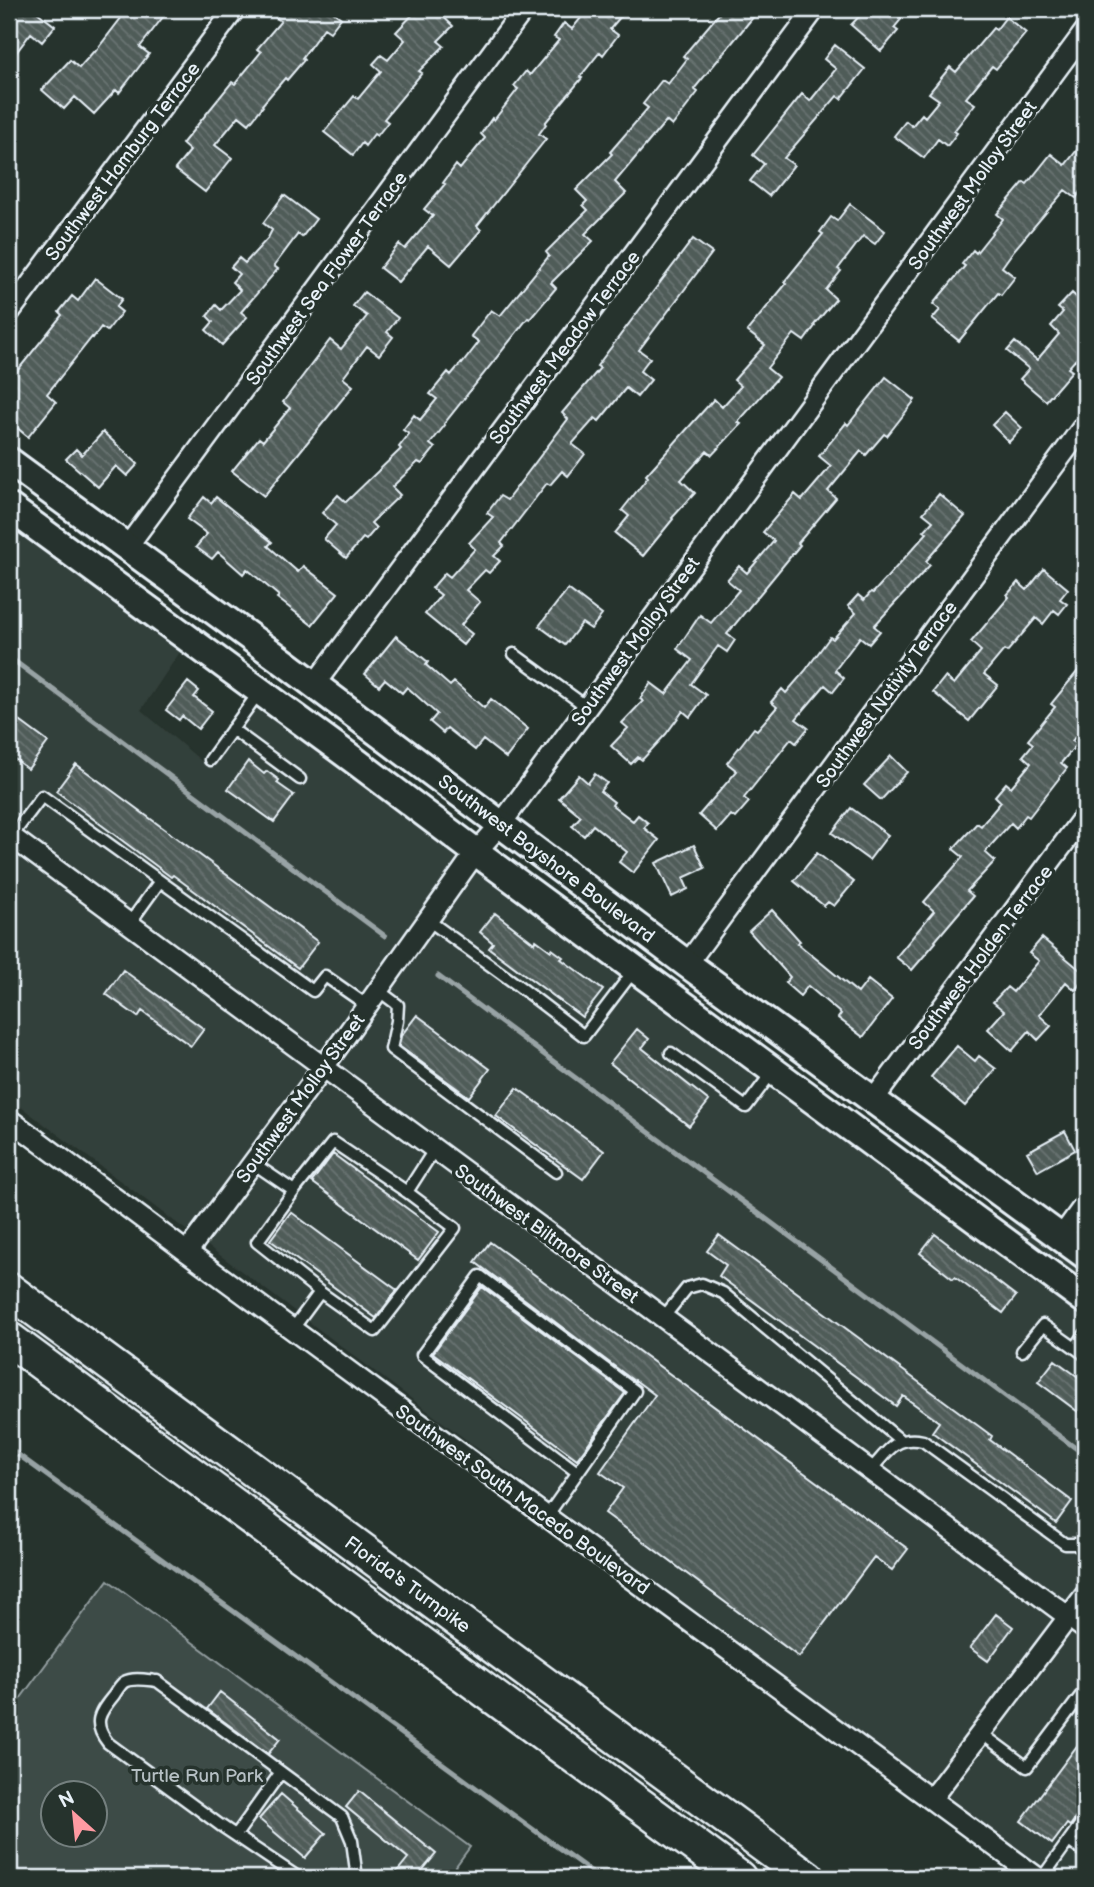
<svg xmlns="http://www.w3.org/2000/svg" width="1094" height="1887" viewBox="0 0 1094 1887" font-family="'Balsamiq Sans',sans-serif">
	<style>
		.built { fill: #333f3a }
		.green { fill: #3e4b47; stroke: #939ea0; stroke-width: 2; fill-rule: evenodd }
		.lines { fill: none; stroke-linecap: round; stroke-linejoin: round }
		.stream { stroke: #98a3a5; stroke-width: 5 }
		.building { fill: url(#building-back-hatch); stroke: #e8f1f8; stroke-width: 2 }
		.service-casing { stroke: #e8f1f8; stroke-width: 15 }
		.minor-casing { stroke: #e8f1f8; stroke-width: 24 }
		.secondary-casing { stroke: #e8f1f8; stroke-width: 32 }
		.motorway-casing { stroke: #e8f1f8; stroke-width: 38 }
		.service { stroke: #26332d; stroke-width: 10 }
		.minor { stroke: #26332d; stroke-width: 19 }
		.secondary { stroke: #26332d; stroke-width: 26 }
		.motorway { stroke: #26332d; stroke-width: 33 }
		.labels { text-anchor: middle; stroke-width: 7; stroke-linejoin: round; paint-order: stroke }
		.street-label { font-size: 19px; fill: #e8f1f8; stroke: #26332d }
		.park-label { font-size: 19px; fill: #b5bfc3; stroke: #26332d }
	</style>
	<defs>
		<pattern id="building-back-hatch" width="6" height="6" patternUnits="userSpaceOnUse" patternTransform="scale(1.75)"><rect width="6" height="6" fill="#505c59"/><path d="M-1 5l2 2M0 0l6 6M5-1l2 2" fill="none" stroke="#697472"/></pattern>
	</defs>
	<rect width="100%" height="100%" fill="#26332d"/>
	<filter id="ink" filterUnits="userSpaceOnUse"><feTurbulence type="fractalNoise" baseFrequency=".0143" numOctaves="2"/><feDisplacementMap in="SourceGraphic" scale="14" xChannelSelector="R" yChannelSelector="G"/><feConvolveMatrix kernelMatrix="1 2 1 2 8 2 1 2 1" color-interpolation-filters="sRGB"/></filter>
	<g filter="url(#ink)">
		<path class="built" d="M9 473 103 542 89 541 9 480Z
			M9 518 184 646 141 710 205 764 253 697 463 854 321 1056 9 825Z
			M9 846 310 1070 190 1233 9 1098Z
			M478 865 1085 1311V1580L1067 1605 336 1067Z
			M325 1081 1056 1619 929 1787 205 1244Z
			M882 1138H890L1003 1221 1008 1223 1019 1222 1085 1270V1290Z
			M1071 1630 1085 1640V1878H1051L944 1798Z"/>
		<path class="green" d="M108 1580 470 1847 447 1878H9V1714ZM52 1792H94V1834H52Z"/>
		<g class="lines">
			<path class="stream" d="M9 657 385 936
				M438 976 1085 1455
				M9 1448 600 1878"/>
		</g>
		<path class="building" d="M9 9H33L55 26 42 42 31 33 9 62Z
			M128 9H169L140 47 149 54 119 93 116 90 94 114 75 97 64 109 42 90 70 60 79 68 94 51 95 52Z
			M283 9H329L341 18 330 32 324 28 302 58 304 60 287 80 285 78 262 105 263 106 249 124 239 116 215 145 232 158 205 192 175 169 190 151 182 144 232 82 235 84 261 52 257 49 281 21 276 18Z
			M418 9H435L453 26 438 41 444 46 419 71 422 73 384 119 388 122 377 136 374 134 365 146 362 143 353 155 324 132 354 96 358 99 381 71 373 64 381 55 388 60 405 40 396 32Z
			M588 9H627L610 29 618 35 603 55 600 52 580 77 582 78 545 123 546 124 539 134 546 139 477 226 481 230 451 265 428 246 398 282 380 268 399 244 405 249 433 216 424 209 445 184 443 183 456 165 460 169 485 138 481 134 492 118 494 120 518 89 514 86 526 71 530 75 559 40 554 37 564 23 572 29Z
			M723 9H746L754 16 694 89 698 92 672 126 666 121 615 182 626 193 585 234 593 241 551 283 556 288 530 319 528 318 444 424 445 425 430 444 435 448 422 464 418 462 392 487 400 495 371 523 376 528 366 540 363 538 346 558 324 539 336 525 322 513 338 495 346 502 401 449 399 447 409 434 403 430 414 415 420 420 437 399 430 394 448 372 451 375 461 363 462 364 479 342 471 336 491 310 500 316 549 256 546 252 588 210 583 205 587 201 576 190 612 154 610 152 648 108 643 104 662 80 668 84 687 59 683 56Z
			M866 9H892L902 18 894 28 898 31 881 51 851 25Z
			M1006 17 1026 33 996 69 992 66 966 98 975 104 954 131 957 133 947 146 938 139 924 158 894 136 906 121 912 126 922 114 925 117 939 100 929 93 950 67 956 72 993 28 996 30Z
			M835 45 865 69 841 99 837 96 784 158 794 165 769 196 750 181 764 164 753 155 802 94 810 101 836 69 824 59Z
			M1085 140V186L1076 198 1065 190 1014 250 1002 267 1015 277 1001 295 998 293 959 341 932 319 940 310 933 304 965 266 962 264 973 250 976 253 1003 219 997 214 1024 182 1027 184 1051 154 1065 165Z
			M284 195 316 219 302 237 298 234 274 266 278 269 241 312 247 317 222 345 206 330 213 322 207 316 216 305 221 310 240 290 232 282 239 274 231 267 239 258 245 263 268 238 272 230 263 223Z
			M850 204 885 231 875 244 863 236 838 269 841 271 826 290 836 299 814 325 815 326 804 341 794 334 767 368 778 377 738 422 741 424 712 455 707 451 681 480 695 493 672 518 673 519 643 556 615 533 629 516 622 510 648 477 646 475 714 399 722 407 741 386 734 380 765 345 747 331 786 284 784 282 823 234 820 232 831 217 837 221Z
			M693 239 712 253 639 350 650 358 640 371 651 380 637 397 626 388 599 421 595 418 572 444 585 454 568 476 562 471 550 485 547 483 501 543 504 546 494 556 500 561 489 573 485 570 466 590 480 602 461 625 472 634 463 645 425 614 441 595 432 588 445 573 450 577 475 549 469 543 493 517 487 513 500 496 507 500 568 419 562 413 600 368 597 366Z
			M95 278 122 299 116 307 122 312 107 331 101 327 93 338 92 337 47 394 56 402 28 437 9 421V381L62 315 59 312 72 296 78 301Z
			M364 292 398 318 387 332 393 337 379 355 367 346 343 378 353 386 264 496 232 471 259 438 263 441 290 408 283 402 330 340 341 349 367 316 353 306Z
			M1072 293 1085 305V349L1068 368 1072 371 1046 401 1020 379 1029 369 1007 351 1015 342 1037 360 1059 334 1051 326 1063 312 1058 308Z
			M886 377 915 400 887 436 884 434 866 455 861 451 828 491 836 498 798 543 800 545 727 634 735 640 727 652 718 646 691 684 706 695 690 717 683 711 666 734 642 760 638 757 631 764 611 746 628 728 622 723 643 701 640 699 651 683 666 694 692 660 677 649 700 615 711 623 739 590 727 580 739 566 747 573 774 541 763 532 795 494 802 500 831 466 819 456 846 423 848 425Z
			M1005 412 1022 428 1009 442 992 425Z
			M103 432 138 464 127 476 116 466 98 487 66 459 76 449 82 455Z
			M939 494 965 516 926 561 930 565 874 626 880 631 869 644 860 637 835 670 844 678 833 692 825 685 796 719 808 728 796 743 791 739 744 798 749 802 735 818 731 815 717 831 699 815 737 771 727 763 754 728 757 730 777 707 771 702 782 689 786 693 805 671 830 637 833 639 856 613 848 606 858 595 864 600 871 592 873 593 927 533 924 531 933 521 923 513Z
			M204 497 211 503 216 497 272 542 268 546 298 572 303 566 338 593 312 625 277 598 279 596 247 569 243 574 218 552 212 559 196 547 207 534 187 519Z
			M1044 569 1068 589 1060 599 1067 604 1059 614 1054 610 1043 624 1036 618 1007 652 1004 650 984 674 998 685 969 721 933 692 945 677 954 684 981 651 971 642 1009 597 1007 595 1018 582 1027 590Z
			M568 589 602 615 591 629 582 623 565 645 539 626Z
			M396 636 428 662 426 665 450 686 454 682 484 708 491 699 528 729 506 758 483 740 475 750 447 728 443 733 430 722 437 714 407 687 402 693 385 679 379 686 365 674Z
			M1085 662V725L1072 741 1077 744 1061 763 1067 768 1029 817 1026 815 1016 828 1011 823 985 852 995 861 967 891 973 896 935 941 936 942 912 970 896 957 934 911 924 902 963 857 953 849 977 823 981 826 1001 802 995 796 1006 783 1011 787 1031 763 1023 756 1033 744 1028 740 1055 707 1051 704Z
			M188 682 199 691 194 697 212 711 198 729 182 716 179 720 166 710Z
			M9 713 48 742 28 769 9 755Z
			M891 756 907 772 881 800 864 785Z
			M248 761 264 774 267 771 279 780 277 783 294 795 274 822 228 789Z
			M76 764 318 942 298 968 173 875 171 877 56 791Z
			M595 774 607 783 600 791 614 802 612 805 633 821 638 815 648 823 644 828 659 840 633 873 619 862 627 852 593 825 584 836 572 826 581 816 559 798 579 775 588 783Z
			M851 808 888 835 869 860 832 833Z
			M694 845 705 868 683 878 688 889 672 897 656 863Z
			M817 853 854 882 834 906 828 902 824 906 794 881Z
			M772 910 800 941 797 943 858 993 868 980 892 999 863 1037 838 1018 841 1014 808 986 800 996 785 983 790 977 749 931Z
			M495 913 534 943 536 940 551 951 552 949 563 957 561 959 603 990 582 1017 489 948 493 943 480 932Z
			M1042 938 1085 974V978L1075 990 1066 982 1039 1015 1051 1026 1038 1040 1029 1031 1012 1051 988 1029 1004 1011 993 1002 1007 987 1013 992 1039 961 1029 953Z
			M123 970 204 1029 191 1046 142 1011 138 1017 106 994Z
			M417 1015 490 1069 469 1097 399 1046 401 1036Z
			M637 1029 649 1039 642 1048 709 1101 689 1126 610 1063Z
			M957 1046 975 1061 979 1056 996 1069 965 1106 931 1077Z
			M517 1088 604 1151 583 1179 496 1116Z
			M1065 1131 1075 1150 1038 1171 1027 1152Z
			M333 1154 439 1232 418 1260 312 1182Z
			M291 1212 397 1290 376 1318 270 1240Z
			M935 1234 1016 1296 1003 1313 955 1277 953 1279 920 1253Z
			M719 1235 992 1436 990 1440 1072 1501 1056 1523 932 1432 939 1422 903 1396 896 1406 719 1276 726 1265 707 1251Z
			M490 1242 908 1549 892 1570 874 1557 799 1657 605 1513 623 1488 600 1472 655 1395 635 1380 634 1381 475 1262Z
			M482 1287 625 1393 577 1459 433 1353Z
			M1055 1360 1085 1382V1417L1038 1382Z
			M996 1614 1013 1627 988 1661 970 1648Z
			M220 1692 280 1739 268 1754 207 1709Z
			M1085 1735V1811L1079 1813 1070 1826 1067 1824 1052 1844 1021 1821Z
			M359 1791 436 1854 416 1878H392L408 1858 346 1807Z
			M281 1794 326 1833 305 1858 259 1819Z"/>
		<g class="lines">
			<g class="service-casing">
				<path id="service" d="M514 654 587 707
					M232 729 300 779
					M210 760 260 691
					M11 837 42 796 313 991 325 976 368 1006
					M428 920 516 984 584 1036 635 969
					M129 924 160 881
					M378 990 398 1005 397 1021 391 1049 556 1172
					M671 1053 746 1107 773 1071
					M253 1163 294 1191 257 1242 320 1292 292 1330
					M294 1191 333 1142 407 1192 434 1150
					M320 1292 375 1331 455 1228 407 1192
					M663 1318 687 1288 702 1284 723 1293 900 1440
					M1075 1348 1085 1334
					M1022 1351 1043 1325 1085 1355
					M870 1471C887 1452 895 1435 923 1441L1065 1544H1075L1085 1550
					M547 1516 635 1391 480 1276 422 1355 577 1472
					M981 1733 1027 1767 1085 1690
					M236 1835 281 1772
					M1069 1841 1085 1853
					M299 1878 220 1825 108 1743C92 1723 99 1713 114 1695 116 1692 120 1685 124 1682 133 1677 147 1680 157 1681L342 1817 352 1841 357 1878
					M1042 1878 1085 1818"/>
			</g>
			<g class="minor-casing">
				<path id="minor" d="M9 313 235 9
					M127 547 524 9
					M314 685 815 9
					M9 835 1085 1629
					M687 964 1085 424
					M874 1099 1085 815
					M9 1119 187 1252 1038 1878
					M1061 1237 1085 1204
					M187 1252 323 1068 476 852 501 824 1085 31
					M931 1799 1085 1595"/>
			</g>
			<g class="secondary-casing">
				<path id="secondary" d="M9 461 284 662 687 964 1085 1255
					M9 507 358 763 476 852 1085 1300"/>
			</g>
			<g class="motorway-casing">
				<path id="motorway" d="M9 1290 808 1878
					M9 1339 739 1878"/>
			</g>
			<use href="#service" class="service"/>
			<use href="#minor" class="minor"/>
			<use href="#secondary" class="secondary"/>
			<use href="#motorway" class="motorway"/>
		</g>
	</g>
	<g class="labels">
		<g class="street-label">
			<text transform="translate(122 161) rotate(-53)" y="7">Southwest Hamburg Terrace</text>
			<text transform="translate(972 185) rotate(-54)" y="7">Southwest Molloy Street</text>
			<text transform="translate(326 278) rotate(-54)" y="7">Southwest Sea Flower Terrace</text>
			<text transform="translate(564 347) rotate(-53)" y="7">Southwest Meadow Terrace</text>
			<text transform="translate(635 641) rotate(-54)" y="7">Southwest Molloy Street</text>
			<text transform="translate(886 694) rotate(-54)" y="7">Southwest Nativity Terrace</text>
			<text transform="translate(547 858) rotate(37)" y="7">Southwest Bayshore Boulevard</text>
			<text transform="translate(980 957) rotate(-53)" y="7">Southwest Holden Terrace</text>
			<text transform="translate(300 1098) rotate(-54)" y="7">Southwest Molloy Street</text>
			<text transform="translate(547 1233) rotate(36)" y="7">Southwest Biltmore Street</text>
			<text transform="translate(523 1499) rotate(36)" y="7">Southwest South Macedo Boulevard</text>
			<text transform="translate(408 1584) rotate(36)" y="7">Florida's Turnpike</text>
		</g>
		<g class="park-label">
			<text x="197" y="1782">Turtle Run Park</text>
		</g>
	</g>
	<rect width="1094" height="1887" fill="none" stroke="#26332d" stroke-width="35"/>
	<rect x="18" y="18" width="1059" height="1852" fill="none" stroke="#e8f1f8" stroke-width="2.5" filter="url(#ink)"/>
	<g transform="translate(74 1814) rotate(333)"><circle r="33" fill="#26332d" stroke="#747f7e" stroke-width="2"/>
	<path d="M0-5L12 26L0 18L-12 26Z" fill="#ff9aa2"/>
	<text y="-10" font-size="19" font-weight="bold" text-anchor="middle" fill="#e8f1f8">N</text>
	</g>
</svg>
